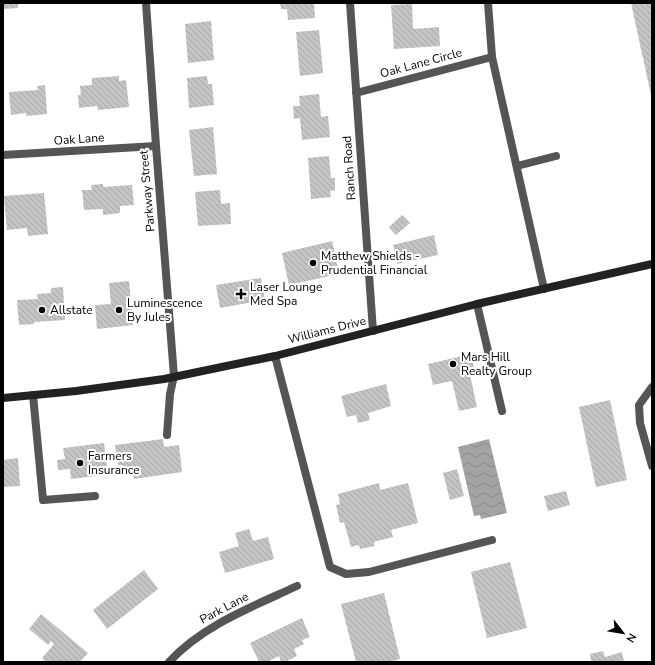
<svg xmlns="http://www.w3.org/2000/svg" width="655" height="665" viewBox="0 0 655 665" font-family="'Nunito Sans',sans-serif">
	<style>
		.water { fill: url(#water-waves) }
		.building { fill: url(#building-back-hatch) }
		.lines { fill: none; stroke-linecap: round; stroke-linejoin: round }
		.lane { stroke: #555; stroke-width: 8 }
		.street { stroke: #555; stroke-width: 8 }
		.secondary { stroke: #222; stroke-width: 8 }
		.poi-dot { fill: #000; stroke: #fff; stroke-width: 1.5 }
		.labels { text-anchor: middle; stroke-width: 4; stroke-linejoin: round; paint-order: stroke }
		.street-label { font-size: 12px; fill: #000; stroke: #fff }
		.poi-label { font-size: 12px; fill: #000; stroke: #fff; text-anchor: start }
	</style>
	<defs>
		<pattern id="water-waves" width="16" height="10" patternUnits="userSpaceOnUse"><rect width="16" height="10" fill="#a3a3a3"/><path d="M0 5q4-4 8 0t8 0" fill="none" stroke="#8b8b8b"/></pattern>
		<pattern id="building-back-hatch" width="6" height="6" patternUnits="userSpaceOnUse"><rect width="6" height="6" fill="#c4c4c4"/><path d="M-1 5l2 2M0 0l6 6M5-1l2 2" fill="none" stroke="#a7a7a7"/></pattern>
	</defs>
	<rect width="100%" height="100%" fill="#fff"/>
	<path class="water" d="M489 439 507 513 481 519 480 515 474 516 458 447Z"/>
	<path class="building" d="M3 3H18V8L3 9Z
		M280 3H314L315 18 288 20 287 9H281Z
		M631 3H652V95H651Z
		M412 4 413 29 439 27 440 46 394 49 391 5Z
		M211 21 214 60 188 63 185 24Z
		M319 30 323 73 300 76 296 32Z
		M119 76V81L126 80 129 107 98 110 97 106 79 108 78 95H81L80 86 92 85V78Z
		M207 76 208 84H212L214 105 189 108 187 78Z
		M45 85 47 114 26 116V113L11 115 9 92 38 90 37 86Z
		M319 94 321 117 328 116 330 137 302 140 300 118 294 119 293 106H300L299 96Z
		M213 127 217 174 194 176 189 130Z
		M329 156 331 178H335V190L330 191 331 197 311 199 308 158Z
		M103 184V187L132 185 134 205 120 206V213L103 215V209L84 210 82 190H92L91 185Z
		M220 190 221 204 230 203 231 224 198 226 195 192Z
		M44 193 48 234 28 236 27 228 7 230 4 196Z
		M402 215 410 223 396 235 389 227Z
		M434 235 438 255 397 264 393 245Z
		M332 241 339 274 289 285 282 253Z
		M261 278 265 300 220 308 216 285Z
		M129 281 133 325 97 329 95 305 111 304 109 283Z
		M63 287 65 320 34 322V324L19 325 17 300 38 299 37 294 51 293V288Z
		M471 354 475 373 470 375 477 407 459 411 452 381 433 385 428 364Z
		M386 384 391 406 368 413 370 420 358 423 356 415 347 417 341 396Z
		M610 400 627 480 596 487 579 407Z
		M163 439 164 447 179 445 182 472 134 479 133 471 124 472 123 465H118L115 445Z
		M104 443 107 466 95 468 96 476 71 479 70 469 58 470 57 460 65 459 63 448Z
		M18 458 20 486 3 487V460Z
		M457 469 464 496 450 500 443 473Z
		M379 483 380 490 408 483 418 523 391 530 393 537 374 542 375 546 360 549 359 545 351 547 344 522 340 523 336 505 340 504 338 494Z
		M566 491 570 505 548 511 544 496Z
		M249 529 253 541 268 537 274 559 225 573 219 552 239 546 235 533Z
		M510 562 527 628 487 638 471 572Z
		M144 570 158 589 107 629 93 610Z
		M384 593 400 659 389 662H356L341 604Z
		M41 614 88 653 80 662H46L42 658 54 644 51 641 48 645 29 629Z
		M302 618 310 637 302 640 304 644 294 649 297 656 285 662H281L279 656 267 662H259L250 643Z
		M603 651 605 657 622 652 624 662H588L591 661 590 654Z"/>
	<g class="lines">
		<path class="lane" d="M488 3 492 57 544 289
			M517 166 556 156
			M477 304 502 411
			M275 356 330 567 346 574 369 572 492 540
			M652 387 639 405 640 423 652 466
			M33 395 43 500 95 496
			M167 435 170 394 174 376"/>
		<path class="street" d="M146 3 156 146 174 376
			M350 3 373 331
			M356 93 492 57
			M3 155 156 146
			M169 662C203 625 252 607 297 586"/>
		<path class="secondary" d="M3 398 76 391 164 379 275 356 477 304 652 264"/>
	</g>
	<g class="poi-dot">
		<circle cx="313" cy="263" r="4"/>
		<path d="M239 288h4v4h4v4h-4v4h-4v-4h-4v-4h4z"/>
		<circle cx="42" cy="310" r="4"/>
		<circle cx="119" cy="310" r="4"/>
		<circle cx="453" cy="364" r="4"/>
		<circle cx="80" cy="463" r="4"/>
	</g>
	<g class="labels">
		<g class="street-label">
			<text transform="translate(421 63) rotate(-15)" y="4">Oak Lane Circle</text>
			<text transform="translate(79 139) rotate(-4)" y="4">Oak Lane</text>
			<text transform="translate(349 168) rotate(-94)" y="4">Ranch Road</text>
			<text transform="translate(147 191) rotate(-95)" y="4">Parkway Street</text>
			<text transform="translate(327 330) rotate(-14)" y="4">Williams Drive</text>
			<text transform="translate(224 608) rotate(-28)" y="4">Park Lane</text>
		</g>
		<g class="poi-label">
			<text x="321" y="260">Matthew Shields -<tspan x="321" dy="14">Prudential Financial</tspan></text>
			<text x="250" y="291">Laser Lounge<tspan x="250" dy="14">Med Spa</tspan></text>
			<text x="127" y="307">Luminescence<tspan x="127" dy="14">By Jules</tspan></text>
			<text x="50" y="314">Allstate</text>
			<text x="461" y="361">Mars Hill<tspan x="461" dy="14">Realty Group</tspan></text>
			<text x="88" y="460">Farmers<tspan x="88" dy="14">Insurance</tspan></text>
		</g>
	</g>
	<rect width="655" height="665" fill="none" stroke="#000000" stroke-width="8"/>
	<g transform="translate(623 633) rotate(121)" stroke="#ffffff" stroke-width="3" paint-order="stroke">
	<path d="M0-3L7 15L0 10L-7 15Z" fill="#000000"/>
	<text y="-6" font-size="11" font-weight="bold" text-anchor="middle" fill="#000000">N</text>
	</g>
</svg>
